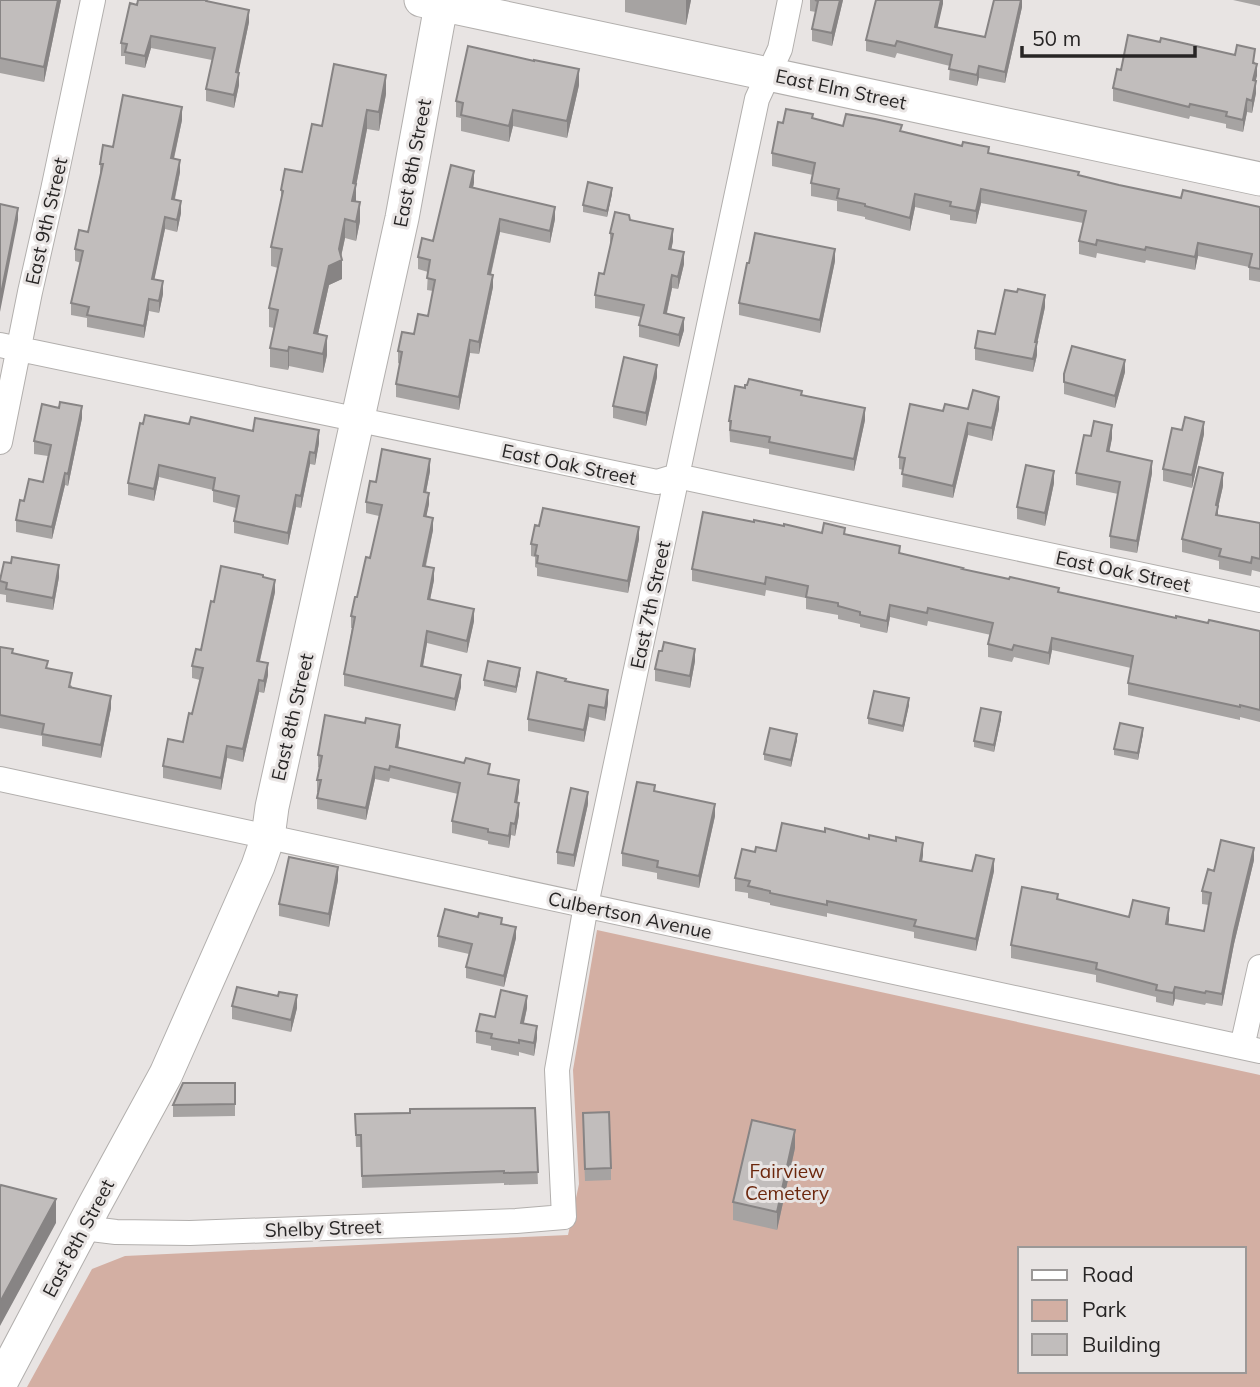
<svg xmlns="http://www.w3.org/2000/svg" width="1260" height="1387" viewBox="0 0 1260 1387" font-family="Mulish,sans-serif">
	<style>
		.green { fill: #d3afa3; fill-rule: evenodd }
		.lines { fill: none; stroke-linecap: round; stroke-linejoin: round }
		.street-casing { stroke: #b2afad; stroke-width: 26 }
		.secondary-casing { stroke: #b2afad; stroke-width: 35 }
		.street { stroke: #fff; stroke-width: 24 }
		.secondary { stroke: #fff; stroke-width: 33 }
		.wall { fill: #a6a3a2 }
		.shaded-wall { fill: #878484 }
		.building { fill: #c1bdbc; stroke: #878484; stroke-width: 2 }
		.labels { text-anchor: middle; stroke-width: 6; stroke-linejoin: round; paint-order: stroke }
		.street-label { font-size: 19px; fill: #272525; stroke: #e8e4e3 }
		.park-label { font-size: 19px; fill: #6c270d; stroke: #e8e4e3 }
	</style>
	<rect width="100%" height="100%" fill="#e8e4e3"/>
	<path class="green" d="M597 930 1260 1075V1387H27L92 1269 125 1256 568 1235 579 1184 573 1070ZM1020 1249H1244V1371H1020Z"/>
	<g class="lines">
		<g class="street-casing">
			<path id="street" d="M0 345 657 482 677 476 1260 600
				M0 442 30 292 53 190 93 0
				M0 779 1260 1051
				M1242 1047 1260 967
				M83 1228 116 1232 190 1233 516 1221 564 1217 557 1070 586 905 757 99 780 49 790 0"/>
		</g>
		<g class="secondary-casing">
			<path id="secondary" d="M421 0 1260 179
				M0 1384 94 1206 166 1074 258 866 268 837 272 807 402 218 442 0"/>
		</g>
		<use href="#street" class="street"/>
		<use href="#secondary" class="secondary"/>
	</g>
	<path class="wall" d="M0 0H61L44 82 0 73Z
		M208 0V1L249 22 238 73 239 85 234 108 206 101V89L212 60 151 48 145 68 125 64V56H121V43L137 5Z
		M625 0H691L686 25 625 12Z
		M810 0H843L832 46 812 41V29L816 12 810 11Z
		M943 0 937 28 985 37 1022 0V7L1005 83 979 78 977 86 949 80 950 66 897 53 895 58 866 51V40Z
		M1233 0H1260V6Z
		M1160 42 1255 62 1256 93 1252 113 1247 112 1243 132 1226 128V124L1190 116 1189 119 1113 101V88L1121 70Z
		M579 85 567 138 513 126 509 142 461 131V118L456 117V101Z
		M386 94 379 131 367 129 356 186V202L360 221 356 241 345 238 341 257 342 279 329 285 318 334 327 355 323 373 289 366 288 370 270 367V348L274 328 269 327V308L278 268 271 266V247L281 201V190L302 172 322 126Z
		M813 118 843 126 902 132 1119 185 1181 198 1260 207V282L1249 280V267L1198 256 1195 270 1146 260 1145 263 1097 253 1096 258 1079 254V241L1083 223 981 203 976 224 950 220V215L915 207 910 231 865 219V217L837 211V201L811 196V183L813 175 772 166V153L783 123Z
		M182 120 174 159 180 172 175 199 181 213 177 232 165 229 154 279 163 294 159 313 149 311 144 338 87 327V318L71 315V303L81 263 75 261V249L88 232 100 176V164L113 147Z
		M474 183 473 187 555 219 550 243 500 232 491 275 493 287 479 354 470 353 459 410 396 397V384L400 364 398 363V351L414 334 428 316 433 291 427 290 428 272 418 269V257L433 241Z
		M612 194 607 217 583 212V205Z
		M630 220 673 241 671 249 684 264 678 289 672 288 667 313 684 330 679 347 639 337V325L641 317 595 308V295L604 274 610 246V233Z
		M835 261 820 333 739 315V303Z
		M1045 307 1037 344V355L1033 372 975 360V348L995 334Z
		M1125 372 1115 408 1064 394V374Z
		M657 377 646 426 613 418V406Z
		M802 395 865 420 854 471 769 454V449L730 442 729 421Z
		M968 409H999L992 441 968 435 953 498 902 487 903 470 899 469V457Z
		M82 418 68 486 65 485 52 539 16 532V520L24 501 43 482 48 456 34 454V441Z
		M143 424H189L253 431 319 443 315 465 310 464 301 508 296 507 288 545 234 533V521L236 508 213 502V490L159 477 154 501 128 495V483Z
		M1182 430 1204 434 1192 488 1163 481V469Z
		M1091 436 1112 438 1109 452 1152 473 1137 553 1110 548V536L1118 494 1076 485V473Z
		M430 471 426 492 429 504 426 516 433 530 426 566 434 580 430 599 474 621 467 653 427 643 423 666 461 687 455 711 344 686V674L352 628H351V616L370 558 379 516 366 513V502Z
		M1054 483 1045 526 1017 519V507Z
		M1223 486 1218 508V515L1260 523V572L1252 570 1251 576 1219 569V561L1182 552V539Z
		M754 522 822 533 845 534 900 553 963 569 1059 592 1176 618 1260 631V722L1240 717V720L1128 695V683L1131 668 1052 650 1049 665 1014 657 1012 662 988 657V644L991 635 928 621 927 626 890 617 887 633 860 627V624L838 619V615L806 609V598L766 590 765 596 692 581V569Z
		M639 539 628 593 537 576V568L535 567V557L531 556V544Z
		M59 577 53 610 6 602V595L0 594V580Z
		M263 578 275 592 260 661 268 675 264 693 259 692 243 762 227 758 221 790 163 778V766L183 742 192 714 200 680 192 678V666L201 650 214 602Z
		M0 647 48 669 72 686V688L111 708 101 758 42 746V736L0 728Z
		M695 661 690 688 655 681V669Z
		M520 674 516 693 484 686V680Z
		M566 681 608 703 605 721 589 717 584 742 528 731V719Z
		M909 705 903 732 868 724V718Z
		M1001 719 994 752 974 747V741Z
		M1143 734 1138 760 1114 755V749Z
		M400 736 398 748 490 774 519 791 517 803 519 815 515 836 511 835 509 848 488 844V841L452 833V821L458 794 390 778 389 782 375 779 366 820 317 809V798L318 792H317V780L320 768 318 767V755Z
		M797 740 791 767 764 760V754Z
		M655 792 715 816 699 888 657 879V873L622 866V853Z
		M588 804 574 867 557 864V852Z
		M776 851 923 855 922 861 972 871H994L976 951 914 938V932L827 913V917L770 905V903L748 898V893L735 891V878L755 852Z
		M1254 860 1234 944 1222 1006 1206 1003 1205 1005 1175 999 1173 1006 1156 1002V997L1096 982V975L1011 958V945L1058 899 1129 917 1169 920 1168 924 1204 931 1209 905 1202 904V891L1214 871Z
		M338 880 329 927 279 916V904Z
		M438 936 516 938 504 987 466 978V967L469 954 438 947Z
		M232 1006 297 1008 291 1032 232 1019Z
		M527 1008 524 1023 537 1038 534 1056 519 1052V1056L491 1050V1046L476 1043V1031L495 1017Z
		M235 1083V1116L173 1117V1105Z
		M535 1108 538 1184 504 1185V1183L362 1188 361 1147H356L355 1114Z
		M583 1126 611 1168V1180L585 1181Z
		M795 1148 777 1230 733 1220V1202Z"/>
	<path class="shaded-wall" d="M58 0H61L44 82V67Z
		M686 0H691L686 25Z
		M840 0H843L832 46V33Z
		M941 0H943V4L935 39V27Z
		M1021 0H1022V7L1005 83V72Z
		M249 10V22L236 85V72Z
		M151 36V48L145 68V56Z
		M1257 64V76L1253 92V80Z
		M979 66V78L977 86V75Z
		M579 69V85L567 138V121Z
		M239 73V85L234 108V95Z
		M386 75V94L379 131V112Z
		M1256 81V93L1252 113V101Z
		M1247 99V112L1243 132V120Z
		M182 107V120L171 171V158Z
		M367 110V129L356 186V203L352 220 353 183Z
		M513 110V126L509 142V126Z
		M180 160V172L172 211V199Z
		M474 171V183L470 199V187Z
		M612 188V194L607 217V211Z
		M981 189V203L976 224V211Z
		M915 194V207L910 231V218Z
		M181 201V213L177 232V220Z
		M360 202V221L356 241V222Z
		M555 207V219L550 243V231Z
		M18 208V220L0 312V299Z
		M165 217V229L152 291V279Z
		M345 219V238L340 261 342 260V279L329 285 314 352V333L329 266 339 249Z
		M500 219V232L488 286V274Z
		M673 229V241L669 261V249Z
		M1198 243V256L1195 270V257Z
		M835 249V261L820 333V320Z
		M684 252V264L678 289V277Z
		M493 275V287L479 354V342Z
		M672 275V288L664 325V313Z
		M163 281V294L159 313V301Z
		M1045 295V307L1037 344V355L1033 372 1035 342Z
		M149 299V311L144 338V326Z
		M684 318V330L679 347V335Z
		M327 336V355L323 373V354Z
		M470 340V353L459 410V397Z
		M289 347V366L288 370V351Z
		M1125 360V372L1115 408V396Z
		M657 365V377L646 426V413Z
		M999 397V409L992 441V428Z
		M82 406V418L68 486V474Z
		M865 408V420L854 471V459Z
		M1204 422V434L1192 488V475Z
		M968 423V435L953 498V486Z
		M1112 425V438L1107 464V451Z
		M319 430V443L315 465V453Z
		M310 452V464L301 508V496Z
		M430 459V471L424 503V492Z
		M1152 461V473L1137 553V541Z
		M159 465V477L154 501V489Z
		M1054 471V483L1045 526V513Z
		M65 473V485L52 539V527Z
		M1223 473V486L1218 508V519L1216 528V505Z
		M429 493V504L424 528V516Z
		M296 495V507L288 545V533Z
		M433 518V530L423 577V566Z
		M639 527V539L628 593V581Z
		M59 565V577L53 610V598Z
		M434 568V580L428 610V599Z
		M275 580V592L257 673V661Z
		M890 605V617L887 633V621Z
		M474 609V621L467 653V641Z
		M427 631V643L421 677V666Z
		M1052 638V650L1049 665V653Z
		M695 649V661L690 688V676Z
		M268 663V675L264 693V681Z
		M520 668V674L516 693V687Z
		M461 675V687L455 711V699Z
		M259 680V692L243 762V749Z
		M608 690V703L605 721V708Z
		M111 696V708L101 758V745Z
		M909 698V705L903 732V726Z
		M589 705V717L584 742V730Z
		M1001 712V719L994 752V745Z
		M400 725V736L396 759V747Z
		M1143 728V734L1138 760V753Z
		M797 734V740L791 767V760Z
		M227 746V758L221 790V778Z
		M375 767V779L366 820V808Z
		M519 780V791L515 814V802Z
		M588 792V804L574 867V855Z
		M519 803V815L515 836V824Z
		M715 804V816L699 888V876Z
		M511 823V835L509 848V836Z
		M923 843V855L920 873V861Z
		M1254 848V860L1234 944 1222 1006V994L1234 931Z
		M994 859V871L976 951V939Z
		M338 867V880L329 927V914Z
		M1169 908V920L1166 936V924Z
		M516 927V938L504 987V976Z
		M1175 987V999L1173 1006V993Z
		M297 995V1008L291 1032V1020Z
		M527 996V1008L521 1035V1023Z
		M537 1026V1038L534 1056V1043Z
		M795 1130V1148L777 1230V1212Z
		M56 1199V1223L0 1326V1302Z"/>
	<path class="building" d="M0 0H58L44 67 0 58Z
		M138 0H206V1L249 10 236 72 239 73 234 95 206 89 215 48 151 36 145 56 125 52 127 44 121 43 130 3 137 5Z
		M815 0H840L832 33 812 29 818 1Z
		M876 0H941L935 27 985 37 994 0H1021L1005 72 979 66 977 75 949 69 952 55 897 41 895 46 866 40Z
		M1128 35 1160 42 1161 38 1235 55 1237 45 1255 49 1253 63 1257 64 1253 80 1256 81 1252 101 1247 99 1243 120 1226 116 1227 112 1190 104 1189 107 1113 88 1117 69 1121 70Z
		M468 46 534 61V60L579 69 567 121 513 110 509 126 461 115 463 103 456 101Z
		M334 64 386 75 379 112 367 110 353 183 356 184 352 201 360 202 356 222 345 219 339 249 342 260 329 266 314 333 327 336 323 354 289 347 288 351 270 348 278 310 269 308 282 249 271 247 283 191 281 190 285 169 302 172 312 124 322 126Z
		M123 95 182 107 171 158 180 160 172 199 181 201 177 220 165 217 152 279 163 281 159 301 149 299 144 326 87 315 89 307 71 303 83 251 75 249 79 230 88 232 103 164H100L103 145 113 147Z
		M786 109 813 114 812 118 843 126 846 114 875 119 902 125 900 131 962 146 963 142 989 147 988 153 1079 172 1078 175 1119 185 1181 198 1183 190 1260 207V269L1249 267 1252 254 1198 243 1195 257 1146 247 1145 250 1097 240 1096 245 1079 241 1086 211 981 189 976 211 950 206 951 202 915 194 910 218 865 206V204L837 198 839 189 811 183 815 163 772 153 778 122 783 123Z
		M451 165 474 171 470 187 555 207 550 231 500 219 488 274 493 275 479 342 470 340 459 397 396 384 402 352 398 351 402 332 414 334 418 314 428 316 435 280 427 278 430 260 418 257 422 238 433 241Z
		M588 182 612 188 607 211 583 205Z
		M0 204 18 208 0 299Z
		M615 212 629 215 630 220 673 229 669 249 684 252 678 277 672 275 664 313 684 318 679 335 639 325 644 305 595 295 599 273 604 274 613 234 610 233Z
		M755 233 835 249 820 320 739 303 747 263H749Z
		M1018 289 1045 295 1035 342H1037L1033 359 975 348 978 331 995 334 1005 290 1017 292Z
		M1072 346 1125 360 1115 396 1064 382V374Z
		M624 357 657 365 646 413 613 406Z
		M749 379 802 391 801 395 865 408 854 459 769 442 770 437 730 430 731 421H729L735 386 745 388V385H747Z
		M973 390 999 397 992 428 968 423 953 486 902 474 905 458 899 457 910 404 943 411 945 404 968 409Z
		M60 402 82 406 68 474 65 473 52 527 16 520 20 500 24 501 29 479 43 482 51 445 34 441 42 404 59 408Z
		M145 415 189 424 191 417 253 431 255 418 319 430 315 453 310 452 301 496 296 495 288 533 234 521 239 496 213 490 215 478 159 465 154 489 128 483 140 423 143 424Z
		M1185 417 1204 422 1192 475 1163 469 1172 428 1182 430Z
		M1094 421 1112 425 1107 451 1152 461 1137 541 1110 536 1120 482 1076 473 1084 435 1091 436Z
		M382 449 430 459 424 492 429 493 424 516 433 518 423 566 434 568 428 599 474 609 467 641 427 631 421 666 461 675 455 699 344 674 355 617 351 616 355 597H357L366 557 370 558 382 505 366 502 370 481 376 482Z
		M1026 465 1054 471 1045 513 1017 507Z
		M1199 467 1223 473 1216 505 1218 506 1216 515 1260 523V559L1252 557 1251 563 1219 556 1221 549 1182 539Z
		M543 508 639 527 628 581 537 563 538 556 535 555 537 545 531 544 535 525 539 526Z
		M703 512 754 522V520L784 526V524L822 533 824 523 845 528 844 534 900 546 899 553 963 568 962 569 1009 579 1010 577 1059 588 1058 592 1176 618V616L1208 623 1209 620 1260 631V710L1240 705V707L1128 683 1133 656 1052 638 1049 653 1014 645 1012 650 988 644 993 623 928 608 927 613 890 605 887 621 860 615V612L838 606V603L806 597 808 586 766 577 765 584 692 569Z
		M12 557 59 565 53 598 6 589 7 583 0 581V580L4 562 11 563Z
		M221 566 263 575V577L275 580 257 661 268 663 264 681 259 680 243 749 227 746 221 778 163 766 168 739 183 742 189 713 192 714 203 668 192 666 196 649 201 650 211 601 214 602Z
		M664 642 695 649 690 676 655 669 659 651H662Z
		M0 647 13 649 12 653 48 661 46 668 72 673 69 687 111 696 101 745 42 734 44 724 0 715Z
		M488 661 520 668 516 687 484 680Z
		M537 672 566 679 565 681 608 690 605 708 589 705 584 730 528 719Z
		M874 691 909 698 903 726 868 718Z
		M981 708 1001 712 994 745 974 741Z
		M325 715 365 723 366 718 400 725 396 747 464 763 466 758 490 764 488 774 519 780 515 802 519 803 515 824 511 823 509 836 488 832V829L452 821 460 783 390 766 389 770 375 767 366 808 317 798 321 780H317L322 756 318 755Z
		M1120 723 1143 728 1138 753 1114 749Z
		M770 728 797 734 791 760 764 754Z
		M637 782 655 785 654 791 715 804 699 876 657 867 658 861 622 853Z
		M571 788 588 792 574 855 557 852Z
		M782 823 825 832V828L869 839V835L896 841V837L923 843 920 861 972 871 976 855 994 859 976 939 914 926 916 920 827 901V905L770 893V891L748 886 750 881 735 878 742 849 755 852 756 847 776 851Z
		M1221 840 1254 848 1234 931 1222 994 1206 991 1205 993 1175 987 1173 993 1156 990 1157 985 1096 969 1097 963 1011 945 1022 887 1058 894 1057 899 1129 917 1133 900 1169 908 1166 924 1204 931 1211 893 1202 891 1208 869 1214 871Z
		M289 857 338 867 329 914 279 904Z
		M445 909 478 917 479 913 502 918 501 924 516 927 504 976 466 967 472 944 438 936Z
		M237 987 278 996 279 992 297 995 291 1020 232 1006Z
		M501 990 527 996 521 1023 537 1026 534 1043 519 1040V1043L491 1038 492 1034 476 1031 480 1014 495 1017Z
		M183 1083H235V1104L173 1105Z
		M535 1108 538 1172 504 1173V1171L362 1176 361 1135H356L355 1114 410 1113V1109Z
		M609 1112 611 1168 585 1169 583 1113Z
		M752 1120 795 1130 777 1212 733 1202Z
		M1 1185 56 1199 0 1302V1187Z"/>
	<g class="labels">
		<g class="street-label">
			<text transform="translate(841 89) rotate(12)" y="7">East Elm Street</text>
			<text transform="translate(412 163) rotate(-79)" y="7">East 8th Street</text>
			<text transform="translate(46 221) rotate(-77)" y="7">East 9th Street</text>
			<text transform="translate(569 464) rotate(12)" y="7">East Oak Street</text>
			<text transform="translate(1123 571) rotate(12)" y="7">East Oak Street</text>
			<text transform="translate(650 605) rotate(-78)" y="7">East 7th Street</text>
			<text transform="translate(292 717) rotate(-77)" y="7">East 8th Street</text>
			<text transform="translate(630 915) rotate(12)" y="7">Culbertson Avenue</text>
			<text transform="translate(323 1228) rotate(-2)" y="7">Shelby Street</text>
			<text transform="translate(78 1238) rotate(-62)" y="7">East 8th Street</text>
		</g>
		<g class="park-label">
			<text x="787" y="1178">Fairview<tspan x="787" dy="22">Cemetery</tspan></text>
		</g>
	</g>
	<rect x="1018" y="1247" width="228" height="126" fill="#e8e4e3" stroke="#9b9897" stroke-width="2"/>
	<rect x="1032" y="1270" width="35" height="10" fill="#ffffff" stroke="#9b9897" stroke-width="2"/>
	<text x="1082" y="1282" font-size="21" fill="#272525">Road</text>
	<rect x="1032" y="1300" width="35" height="21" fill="#d3afa3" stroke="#9b9897" stroke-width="2"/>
	<text x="1082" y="1317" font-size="21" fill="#272525">Park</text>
	<rect x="1032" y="1334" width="35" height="21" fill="#c1bdbc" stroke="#9b9897" stroke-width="2"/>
	<text x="1082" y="1352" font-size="21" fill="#272525">Building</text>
	<path d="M1022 46v10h173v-10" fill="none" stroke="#272525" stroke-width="3.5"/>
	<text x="1032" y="46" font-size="21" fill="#272525" stroke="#e8e4e3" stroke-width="5" paint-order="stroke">50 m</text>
</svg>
